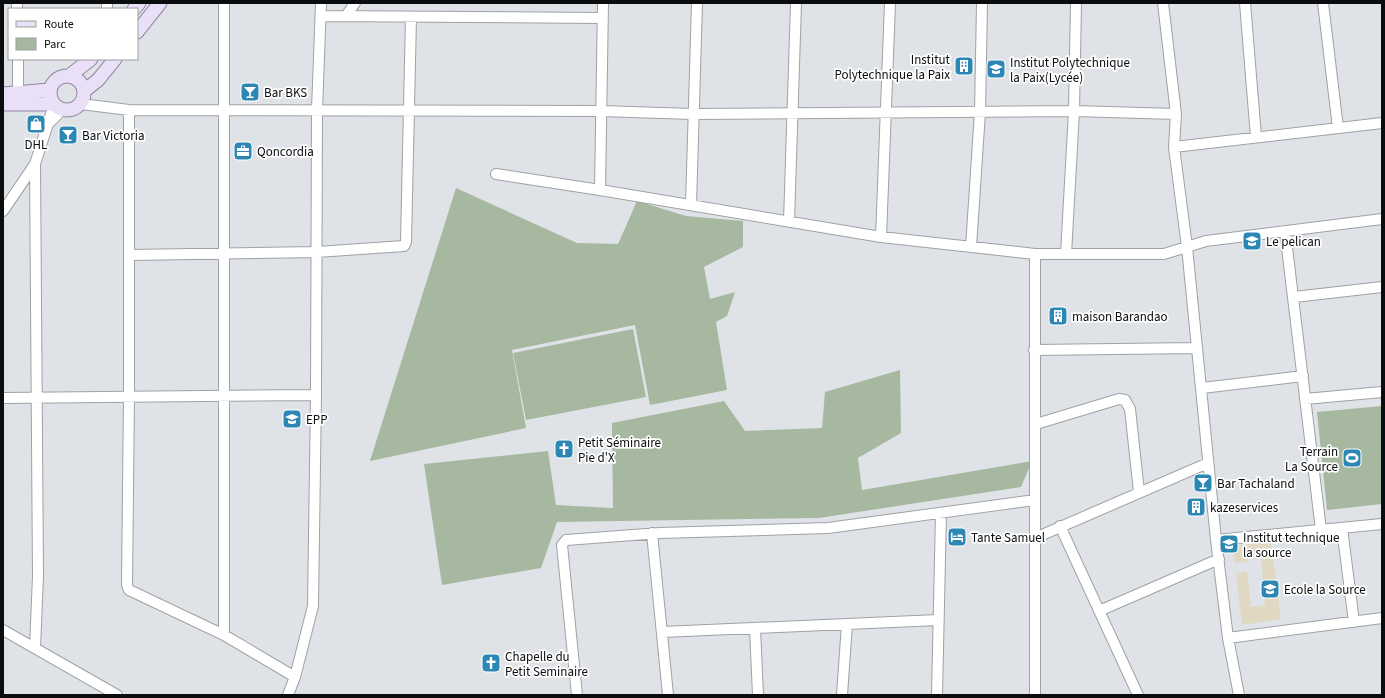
<svg xmlns="http://www.w3.org/2000/svg" width="1385" height="698" viewBox="0 0 1385 698" font-family="'Source Sans 3',sans-serif">
	<style>
		.education { fill: #e1d8c3 }
		.green { fill: #a7b8a1 }
		.lines { fill: none; stroke-linecap: round; stroke-linejoin: round }
		.minor-casing { stroke: #9ea2a5; stroke-width: 12 }
		.major-casing { stroke: #9287a2; stroke-width: 15 }
		.minor { stroke: #fff; stroke-width: 10 }
		.major { stroke: #e9dff7; stroke-width: 13 }
		.labels { text-anchor: middle; stroke-width: 3.5; stroke-linejoin: round; paint-order: stroke }
		.poi-label { font-size: 13px; fill: #0b0c0e; stroke: #fff; text-anchor: start }
	</style>
	<rect width="100%" height="100%" fill="#dfe3e7"/>
	<path class="education" d="M1271 542 1281 619 1242 625 1236 573 1247 572 1251 607 1265 605 1261 555 1248 556V562L1235 563 1233 546Z"/>
	<path class="green" d="M456 188 577 243 618 244 637 201 686 216 743 221V247L704 267 710 299 735 292 727 316 716 322 727 390 650 405 635 325 512 350 526 428 370 461Z
		M633 329 646 397 526 420 513 353Z
		M900 370 901 433 858 458 862 490 1032 461 1021 487 819 518 557 522 541 568 442 585 424 464 548 451 556 505 613 508 612 423 724 401 745 431 822 428 825 392Z
		M1382 406V504L1327 510 1317 412Z"/>
	<g class="lines">
		<g class="minor-casing">
			<path id="minor" d="M17 3V9
				M224 3V635
				M603 3 600 190 881 237 1035 254H1164L1206 241 1382 219
				M1163 3 1176 114 1174 147 1187 247 1216 540 1228 638 1239 695
				M1245 3 1256 137
				M1323 3 1338 128
				M107 9V3
				M322 16 602 18
				M346 16 355 3
				M18 59V93
				M81 104 129 110 600 111 694 114 1074 111 1176 114
				M129 110V395L127 585 129 590 224 635 295 677
				M48 124 62 110
				M1174 147 1382 123
				M35 164 38 576 35 648
				M496 174 600 190
				M691 205 697 3
				M3 211 35 164 54 105
				M789 222 796 3
				M1285 231 1321 530
				M881 237 890 3
				M971 247 980 112 982 3
				M1035 254V695
				M1066 254 1074 111 1076 3
				M130 255 317 252 404 246 406 242 411 17
				M1294 297 1382 287
				M1034 350 1197 348
				M1202 388 1303 376
				M3 398 316 395
				M1305 399 1382 392
				M1036 424 1119 399 1125 400 1130 409 1139 492
				M1060 526 1138 695
				M1342 528 1354 622
				M652 533 668 695
				M1035 538 1208 463
				M1216 540 1382 524
				M1099 611 1219 559
				M755 629 758 695
				M3 630 117 695
				M662 632 938 620
				M1228 638 1382 618
				M288 695 295 677 313 606 316 395 317 110 321 3
				M577 695 562 545 566 540 660 533 828 528 1035 500
				M842 695 847 624
				M937 695 941 513"/>
		</g>
		<g class="major-casing">
			<path id="major" d="M134 9 139 3
				M137 32 160 3
				M50 93a17 17 0 1 1 34 0a17 17 0 1 1-34 0Z
				M69 76 91 59
				M84 91 98 80 115 59
				M3 94 49 90
				M3 104H53"/>
		</g>
		<use href="#minor" class="minor"/>
		<use href="#major" class="major"/>
	</g>
	<defs>
		<g id="building-square" transform="scale(1)"><rect x="-9" y="-9" width="18" height="18" rx="4" fill="#2d87b4" stroke="#fff"/><path d="M-4-6H4V6H1V3H-1V6H-4ZM-2.5-4.3h1.7v1.8h-1.7ZM.8-4.3h1.7v1.8H.8ZM-2.5-1h1.7V.8h-1.7ZM.8-1h1.7V.8H.8Z" fill="#fff"/></g>
		<g id="school-square" transform="scale(1)"><rect x="-9" y="-9" width="18" height="18" rx="4" fill="#2d87b4" stroke="#fff"/><path d="M0-5L7-2L0 1L-7-2ZM-4 1L0 2.5L4 1V4Q0 6-4 4Z" fill="#fff"/></g>
		<g id="bar-square" transform="scale(1)"><rect x="-9" y="-9" width="18" height="18" rx="4" fill="#2d87b4" stroke="#fff"/><path d="M-6-5H6L.8 .8V4.5H3.5V6h-7V4.5H-.8V.8Z" fill="#fff"/></g>
		<g id="shop-square" transform="scale(1)"><rect x="-9" y="-9" width="18" height="18" rx="4" fill="#2d87b4" stroke="#fff"/><path d="M-5-2.5h2.3a2.7 3.5 0 0 1 5.4 0H5L5.5 6h-11ZM-1.5-2.5h3a1.5 2.3 0 0 0-3 0Z" fill="#fff"/></g>
		<g id="office-square" transform="scale(1)"><rect x="-9" y="-9" width="18" height="18" rx="4" fill="#2d87b4" stroke="#fff"/><path d="M-6-3h4V-5.5h4V-3h4V5H-6ZM-1-4.5V-3h2v-1.5ZM-6 0V1H6V0Z" fill="#fff"/></g>
		<g id="church-square" transform="scale(1)"><rect x="-9" y="-9" width="18" height="18" rx="4" fill="#2d87b4" stroke="#fff"/><path d="M-1.2-6h2.4v3.5h3.3v2.4h-3.3V6h-2.4V-.1h-3.3v-2.4h3.3Z" fill="#fff"/></g>
		<g id="stadium-square" transform="scale(1)"><rect x="-9" y="-9" width="18" height="18" rx="4" fill="#2d87b4" stroke="#fff"/><path d="M0-5a6.5 5 0 1 0 0 10a6.5 5 0 1 0 0-10ZM-3.5-1.8h7v3.6h-7Z" fill="#fff"/></g>
		<g id="hotel-square" transform="scale(1)"><rect x="-9" y="-9" width="18" height="18" rx="4" fill="#2d87b4" stroke="#fff"/><path d="M-6-4.5h1.5V1H6V5H4.5V3h-9V5H-6ZM-4 0a1.8 1.8 0 1 1 3.6 0ZM.5 0V-2.5h3Q6-2.5 6 0Z" fill="#fff"/></g>
	</defs>
	<g fill-rule="evenodd">
		<use href="#building-square" x="964" y="66"/>
		<use href="#school-square" x="996" y="69"/>
		<use href="#bar-square" x="250" y="92"/>
		<use href="#shop-square" x="36" y="124"/>
		<use href="#bar-square" x="68" y="135"/>
		<use href="#office-square" x="243" y="151"/>
		<use href="#school-square" x="1252" y="241"/>
		<use href="#building-square" x="1058" y="316"/>
		<use href="#school-square" x="292" y="419"/>
		<use href="#church-square" x="564" y="449"/>
		<use href="#stadium-square" x="1352" y="458"/>
		<use href="#bar-square" x="1203" y="483"/>
		<use href="#building-square" x="1196" y="507"/>
		<use href="#hotel-square" x="957" y="537"/>
		<use href="#school-square" x="1229" y="544"/>
		<use href="#school-square" x="1270" y="589"/>
		<use href="#church-square" x="491" y="663"/>
	</g>
	<g class="labels">
		<g class="poi-label">
			<text x="950" y="64" text-anchor="end">Institut<tspan x="950" dy="15">Polytechnique la Paix</tspan></text>
			<text x="1010" y="67">Institut Polytechnique<tspan x="1010" dy="15">la Paix(Lycée)</tspan></text>
			<text x="264" y="97">Bar BKS</text>
			<text x="82" y="140">Bar Victoria</text>
			<text x="36" y="149" text-anchor="middle">DHL</text>
			<text x="257" y="156">Qoncordia</text>
			<text x="1266" y="246">Le pelican</text>
			<text x="1072" y="321">maison Barandao</text>
			<text x="306" y="424">EPP</text>
			<text x="578" y="447">Petit Séminaire<tspan x="578" dy="15">Pie d'X</tspan></text>
			<text x="1338" y="456" text-anchor="end">Terrain<tspan x="1338" dy="15">La Source</tspan></text>
			<text x="1217" y="488">Bar Tachaland</text>
			<text x="1210" y="512">kazeservices</text>
			<text x="971" y="542">Tante Samuel</text>
			<text x="1243" y="542">Institut technique<tspan x="1243" dy="15">la source</tspan></text>
			<text x="1284" y="594">Ecole la Source</text>
			<text x="505" y="661">Chapelle du<tspan x="505" dy="15">Petit Seminaire</tspan></text>
		</g>
	</g>
	<rect width="1385" height="698" fill="none" stroke="#0b0c0e" stroke-width="8"/>
	<rect x="8" y="8" width="130" height="52" fill="#ffffff" stroke="#9d9e9f"/>
	<rect x="16" y="21" width="20" height="6" fill="#e9dff7" stroke="#9d9e9f"/>
	<text x="44" y="28" font-size="12" fill="#0b0c0e">Route</text>
	<rect x="16" y="38" width="20" height="12" fill="#a7b8a1" stroke="#9d9e9f"/>
	<text x="44" y="48" font-size="12" fill="#0b0c0e">Parc</text>
</svg>
